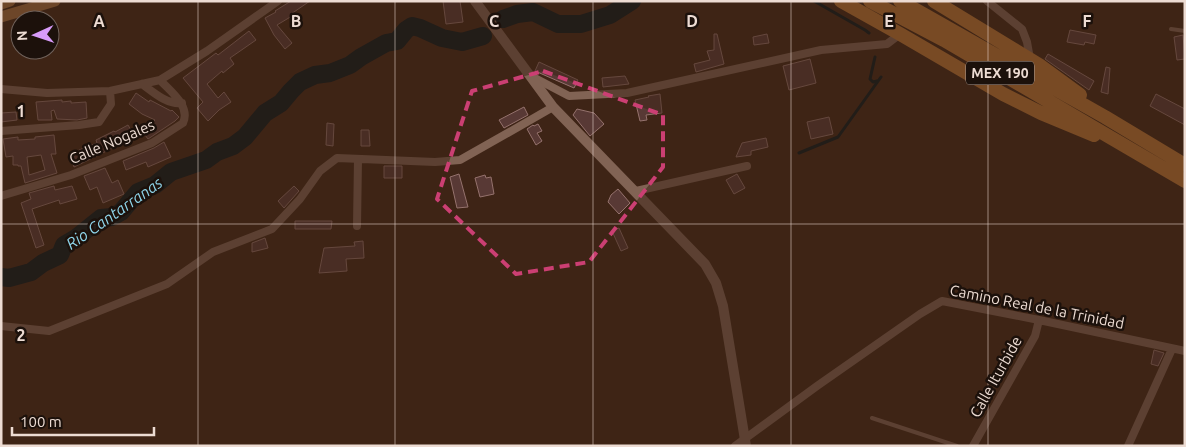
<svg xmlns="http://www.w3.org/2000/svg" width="1186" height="447" viewBox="0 0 1186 447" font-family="Ubuntu,sans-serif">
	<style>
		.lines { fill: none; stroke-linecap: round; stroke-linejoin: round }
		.stream { stroke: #00141c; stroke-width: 3 }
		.river { stroke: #00141c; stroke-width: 18 }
		.building { fill: #583935; stroke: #95726d; fill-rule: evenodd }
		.lane { stroke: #816354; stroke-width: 4 }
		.street { stroke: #816354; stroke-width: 8 }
		.secondary { stroke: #816354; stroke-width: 10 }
		.primary { stroke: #a67041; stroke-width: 11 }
		.highway { stroke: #be7835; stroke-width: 14 }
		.marked { fill: none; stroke: #cb3f73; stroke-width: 4; stroke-dasharray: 10 6; stroke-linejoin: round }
		.grid { fill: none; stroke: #eddcd3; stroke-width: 1; stroke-opacity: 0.55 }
		.labels { text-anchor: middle; stroke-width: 5; stroke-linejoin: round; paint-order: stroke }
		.shield { fill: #1c110b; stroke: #ae9f97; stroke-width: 1 }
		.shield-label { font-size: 14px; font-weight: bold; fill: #eddcd3 }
		.street-label { font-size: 15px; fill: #eddcd3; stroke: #1c110b }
		.water-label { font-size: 16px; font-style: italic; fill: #8fd6eb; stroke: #1c110b }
		.grid-label { font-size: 16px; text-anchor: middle; font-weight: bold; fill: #eddcd3; stroke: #1c110b; stroke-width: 5; stroke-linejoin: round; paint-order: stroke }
	</style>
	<rect width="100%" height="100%" fill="#3e2416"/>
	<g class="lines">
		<path class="stream" d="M814 1 865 30 869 33
			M875 57 870 79 873 82 877 81
			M799 153 838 137 881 77"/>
		<path class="river" d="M503 19 517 14 533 12 558 24H581L610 15 632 1
			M1 277 9 278 31 272 43 263 60 255 64 245 76 238 101 218 112 217 121 212 138 192 155 185 171 172 206 160 217 152 233 146 245 137 265 113 281 103 291 91 300 82 315 75 330 73 350 65 361 57 386 43 397 41 406 30 412 26 420 28 442 38 462 42 483 36"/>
	</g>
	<path class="building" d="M291 1H310L291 14 292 16 277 25 292 43 285 49 274 35 265 18 276 12 275 11Z
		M443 1H460L463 22 446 24Z
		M1070 30 1096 35 1094 44 1085 42 1084 45 1067 42Z
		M249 31 256 40 230 58 234 64 223 73 222 71 207 84 218 98 224 92 231 102 219 110 208 121 197 108 203 102 183 78 216 53 218 55Z
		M714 34H717L724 64 696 72 694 64 710 60 707 51 714 50Z
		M767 34 769 43 754 45 753 37Z
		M1183 35 1185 59 1177 60 1174 37Z
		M1048 54 1094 81 1089 90 1045 59Z
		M810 59 816 83 789 90 783 66Z
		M539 62 578 80 574 88 535 71Z
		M1106 67 1110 68 1108 94 1101 92Z
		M625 76 629 84 603 87 602 78Z
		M136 93 149 102 150 100 171 111 172 110 179 117 175 121 148 139 142 131 155 120 142 114 129 104Z
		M660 94 662 113 646 115 647 120 640 121 635 100 649 97 648 96Z
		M1156 94 1185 109V125L1150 106Z
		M62 100V102L71 101V103L86 102 87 118 77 120 57 119 54 110 51 111 52 120H38L36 102Z
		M524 107 528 115 504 128 499 120Z
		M577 109 594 113 604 124 590 136 573 115Z
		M16 112 17 120 1 122V113Z
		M829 117 833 134 811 139 807 122Z
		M327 123 334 124 333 146 326 145Z
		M538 124 542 131 537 133 542 141 536 145 527 129 533 125 534 126Z
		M128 125 135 137 74 167 70 157 80 153 79 150 97 143 96 140 114 131 115 132Z
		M361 130H369L370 146H361Z
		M54 135 56 154H51L57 173 25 183 21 166H18V165H13V156L6 157 3 139 18 137V140L35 139V137ZM41 155 45 170 29 175 27 157Z
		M766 138 768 147 751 151V155L736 157 742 143Z
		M164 142 171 157 148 167 146 162 126 170 123 161 154 148Z
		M384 166H402V178H384Z
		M105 168 112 183 118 180 124 194 103 203 97 187 90 190 84 176Z
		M459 174 468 207 457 208 450 177Z
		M737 174 745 188 734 194 726 180Z
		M485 175 486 178 491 177 494 194 480 197 475 178Z
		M54 186 55 190 72 186 77 199 60 204 59 200 32 209 44 245 36 248 21 203 31 199 29 193Z
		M294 186 299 191 284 208 278 201Z
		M618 189 630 203 619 214 608 202 611 195Z
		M295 221H332L331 229H295Z
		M619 228 628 248 621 251 612 231Z
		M265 238 268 248 252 252V243Z
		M363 241 364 258 346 259 347 271 319 273 324 248 355 246 354 242Z
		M1154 350 1164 353 1158 366 1151 364Z"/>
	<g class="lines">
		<path class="lane" d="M1171 29 1185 31
			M872 418 957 446"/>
		<path class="street" d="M987 1 1022 29 1027 42 1030 59
			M531 76 569 96 627 93 821 50 887 44 900 34
			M142 84C153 92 167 105 182 103
			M1 89 47 93 110 91 160 80 207 51 278 1
			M1 131 79 125 99 122 111 104 110 91
			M636 191 747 166
			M1 196 71 175 152 143 183 123C191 106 170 91 160 80
			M357 226 358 159
			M1 326 49 331 167 284 213 252 272 229 300 199 320 171 337 158 435 162 460 160 513 130 553 107
			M735 446 817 386 920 314 942 301 1039 320 1185 351
			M973 446 1035 336 1039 320
			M1128 446 1172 349"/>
		<path class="secondary" d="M475 1 553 107 705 264 716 283 723 306 746 446"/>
		<path class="primary" d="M1 4 10 1
			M1 17 55 1"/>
		<path class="highway" d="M841 1 900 34 1003 94 1041 113 1094 135
			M870 1 944 40 1185 181
			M900 1 1105 117 1185 165
			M934 1 1039 65 1080 95"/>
	</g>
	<path d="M0 0H1186V447H0ZM543 71 663 115V167L589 262 516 274 437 199 472 91Z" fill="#3e2416" fill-opacity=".55" fill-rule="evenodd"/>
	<path class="marked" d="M543 71 663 115V167L589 262 516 274 437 199 472 91Z"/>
	<path class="grid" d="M198 1V446M395 1V446M593 1V446M791 1V446M988 1V446M1 224H1185"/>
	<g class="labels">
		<rect class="shield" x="966" y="61.5" width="68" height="23" rx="4"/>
		<g class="shield-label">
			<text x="1000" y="78">MEX 190</text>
		</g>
		<g class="street-label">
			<text transform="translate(112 142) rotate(-23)" y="5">Calle Nogales</text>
			<text transform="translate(1037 307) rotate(11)" y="5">Camino Real de la Trinidad</text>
			<text transform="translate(996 377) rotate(-61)" y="5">Calle Iturbide</text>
		</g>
		<g class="water-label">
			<text transform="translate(114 213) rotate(-35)" y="6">Rio Cantarranas</text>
		</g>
	</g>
	<g class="grid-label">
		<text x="99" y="27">A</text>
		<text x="296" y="27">B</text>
		<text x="494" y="27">C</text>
		<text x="692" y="27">D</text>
		<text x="889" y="27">E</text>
		<text x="1087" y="27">F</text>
		<text x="21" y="117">1</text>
		<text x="21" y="341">2</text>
	</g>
	<rect width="1186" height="447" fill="none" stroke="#eddcd3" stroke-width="5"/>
	<g transform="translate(35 35) rotate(267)"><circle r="24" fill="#1c110b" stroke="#70625b"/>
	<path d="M0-4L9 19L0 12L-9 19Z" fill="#d79bf9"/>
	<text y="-8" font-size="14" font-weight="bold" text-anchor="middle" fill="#eddcd3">N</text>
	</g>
	<path d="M12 427v8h142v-8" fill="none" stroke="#eddcd3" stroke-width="2.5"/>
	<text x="20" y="427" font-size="15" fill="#eddcd3" stroke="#1c110b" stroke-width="4" paint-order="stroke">100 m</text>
</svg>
